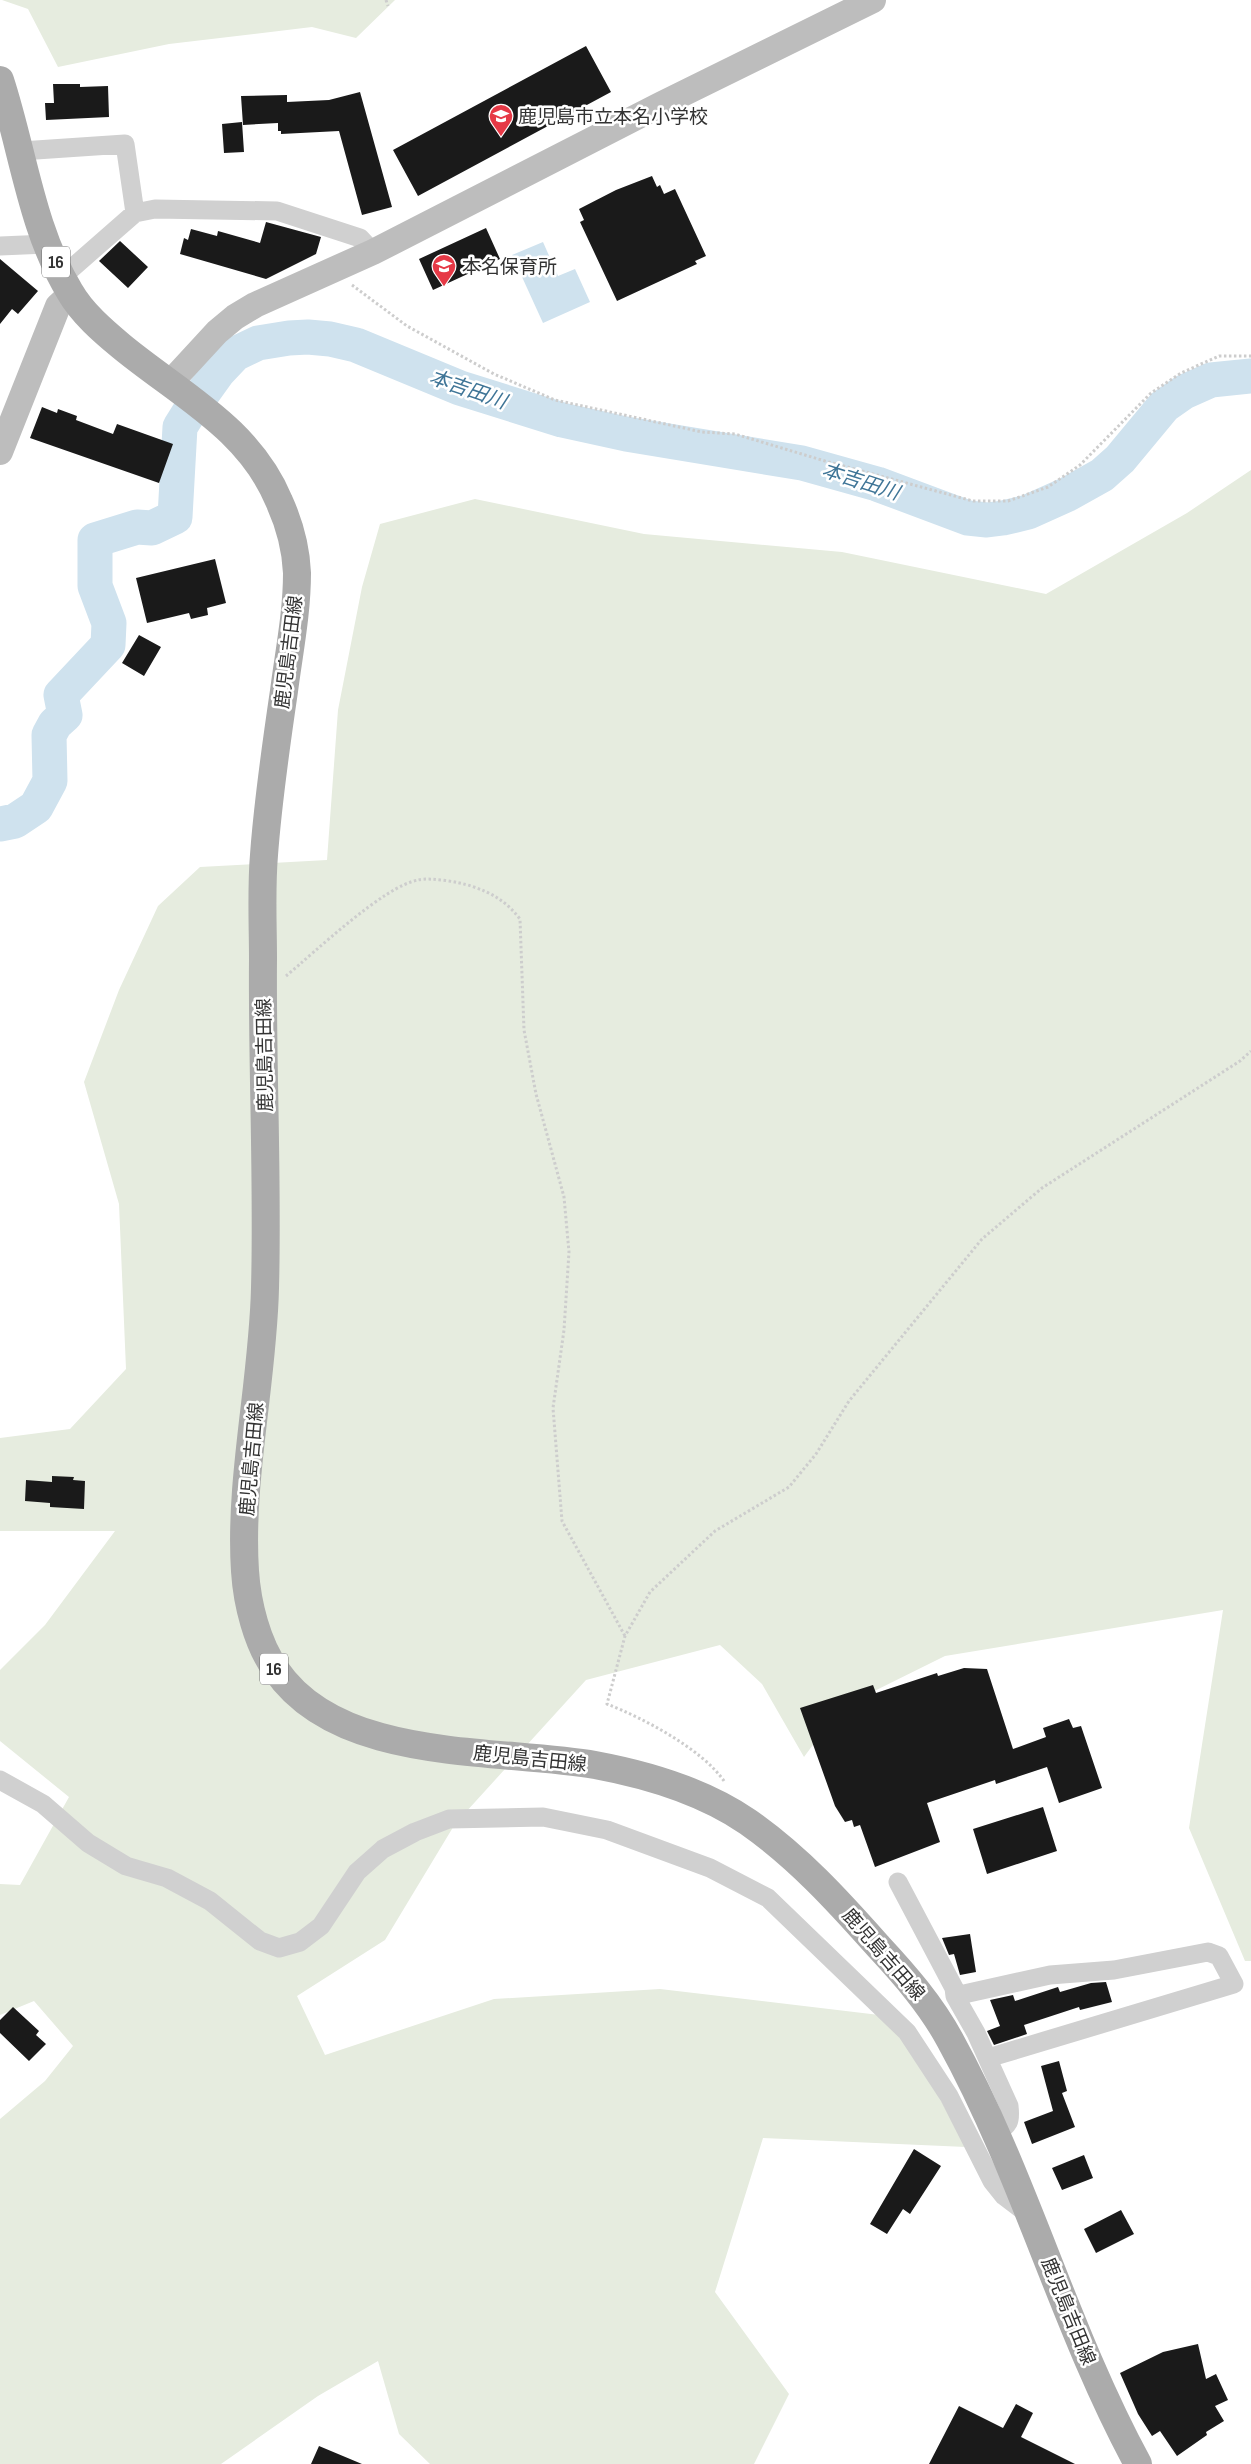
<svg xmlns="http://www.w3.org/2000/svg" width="1251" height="2464" viewBox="0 0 1251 2464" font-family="'Sofia Sans Condensed','Noto Sans JP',sans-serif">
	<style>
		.green { fill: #e6ecdf }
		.water { fill: #cfe2ee }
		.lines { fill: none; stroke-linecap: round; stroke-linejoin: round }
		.river { stroke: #cfe2ee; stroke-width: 35 }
		.building { fill: #1a1a1a }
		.path { stroke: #cdcdcd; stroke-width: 3; stroke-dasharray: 2.5 2.5; stroke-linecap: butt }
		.street { stroke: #d0d0d0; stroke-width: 19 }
		.secondary { stroke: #bdbdbd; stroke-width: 26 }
		.primary { stroke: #ababab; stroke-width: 28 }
		.labels { text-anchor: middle; stroke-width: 5; stroke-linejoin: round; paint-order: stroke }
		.shield { fill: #fff; stroke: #707070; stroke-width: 1 }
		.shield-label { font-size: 18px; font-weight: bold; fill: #333 }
		.poi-label { font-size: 19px; fill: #333; stroke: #fff; text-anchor: start }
		.street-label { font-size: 19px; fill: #333; stroke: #fff }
		.water-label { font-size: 20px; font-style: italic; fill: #3f7597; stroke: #fff }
	</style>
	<rect width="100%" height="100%" fill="#fff"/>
	<path class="green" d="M2 0H395L356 38 312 27 169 44 58 67 28 9Z
		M1251 470V1961H1245L1189 1828 1223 1610 945 1656 840 1708 804 1757 762 1684 720 1645 586 1680 455 1824 385 1940 297 1996 325 2055 494 1999 660 1989 896 2017 966 2147 763 2138 715 2292 789 2394 754 2464H430L399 2434 378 2361 318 2396 221 2464H0V2119L45 2081 73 2046 34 2001 0 2015V1884L20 1885 69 1797 0 1741V1670L45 1625 115 1531H0V1438L70 1429 126 1369 119 1204 84 1082 119 990 158 906 200 867 327 860 338 710 362 587 380 524 475 499 644 534 842 552 1046 594 1187 513Z"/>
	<path class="water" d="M543 242 558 276 575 269 590 302 543 323 512 255Z"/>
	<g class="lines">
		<path class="river" d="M0 824 15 821 36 807 50 781 49 735 55 724 65 715 61 695 108 645 109 623 95 586V540L137 527 152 528 175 517 180 427 190 411 218 372 235 354 258 343 289 338 308 337 330 339 356 345 460 388 562 420 626 434 802 463 877 484 968 518 987 520 1003 518 1028 512 1068 494 1102 475 1120 459 1164 406 1184 392 1211 380 1251 376"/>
	</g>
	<path class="building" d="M586 46 611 92 418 196 393 150Z
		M53 84H80V87L108 86 109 117 46 120 45 103H54Z
		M360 92 392 207 362 215 339 131 281 134V131H278V123L243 125 241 96 287 95V102L329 100Z
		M242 122 244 152 224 153 222 124Z
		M652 176 657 187 660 185 664 194 675 189 706 256 695 261 697 264 617 301 580 222 584 220 579 209 616 190Z
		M266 222 321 237 316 254 266 279 180 254 184 238 188 240 191 229 217 236 218 231 260 243Z
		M486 228 500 259 433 290 419 259Z
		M120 241 148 267 128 288 99 261Z
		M0 259 38 291 18 314 12 309 0 324Z
		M42 407 57 413 58 409 77 416 76 420 113 434 117 424 173 444 159 483 30 438Z
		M215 559 226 603 207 608 208 615 191 619 189 613 147 623 136 578Z
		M139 635 161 647 144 676 122 663Z
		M52 1476 74 1477 73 1480 85 1481 84 1509 50 1507V1503L25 1501 26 1480 52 1482Z
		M964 1668 987 1669 1013 1749 1046 1737 1043 1728 1069 1719 1073 1728 1081 1726 1102 1788 1059 1803 1047 1767 996 1784 995 1780 927 1803 940 1842 875 1867 860 1825 854 1827 852 1820 845 1822 835 1806 800 1708 873 1685 876 1693 937 1673 938 1676Z
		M1043 1807 1057 1851 987 1874 973 1829Z
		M970 1934 976 1972 960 1975 954 1954 949 1955 942 1938Z
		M1106 1982 1112 2002 1080 2010 1079 2007 1024 2025 1027 2034 994 2045 987 2031 1000 2026 990 2000 1013 1995 1015 2001 1058 1987 1060 1992 1091 1983Z
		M13 2007 39 2031 36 2035 46 2044 29 2061 0 2033V2020Z
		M1059 2061 1067 2091 1062 2093 1075 2127 1032 2144 1024 2122 1053 2111 1041 2066Z
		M914 2149 941 2166 910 2214 903 2209 887 2234 870 2224Z
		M1084 2155 1093 2178 1062 2190 1052 2168Z
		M1121 2210 1134 2234 1096 2253 1084 2229Z
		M1198 2344 1206 2379 1216 2374 1228 2400 1215 2406 1224 2421 1206 2432 1207 2435 1177 2456 1160 2431 1152 2436 1138 2414 1120 2373 1163 2352Z
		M1016 2404 1033 2413 1021 2437 1075 2464H929L959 2406 1003 2428Z
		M319 2446 362 2464H311Z"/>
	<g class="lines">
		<path class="path" d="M386 0 388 6
			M352 285 407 326 494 374 555 400 702 432 735 434 825 461 973 501H1008L1048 487 1080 465 1151 393 1181 373 1219 356H1251
			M286 976C315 952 384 886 418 880 430 877 459 882 471 886 492 893 506 901 520 919L524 1030 536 1094 564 1197 569 1252 564 1330 553 1408 562 1521 625 1636
			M724 1781C702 1749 643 1718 607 1704L625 1636 650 1592 715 1531 789 1487 816 1454 849 1401 982 1239 1042 1188 1240 1061 1251 1051"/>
		<path class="street" d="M21 151 125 144 135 213
			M0 246 47 244
			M63 276 135 213 155 209 277 211 360 238 373 252
			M0 1780 43 1804 88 1843 126 1866 167 1878 210 1901 260 1941 279 1948 300 1942 321 1926 357 1872 383 1849 415 1832 449 1819 543 1817 607 1830 710 1868 768 1898 907 2032 949 2096 992 2181 1004 2196 1028 2214
			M898 1882 954 1988 955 1996
			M988 2058 1234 1984 1219 1956 1208 1952 1114 1970 1050 1975 955 1996 976 2033 1009 2106C1011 2123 1009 2124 995 2134"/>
		<path class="secondary" d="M170 383 217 332 235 317 255 305 373 252 660 105 873 0
			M0 452 58 306 71 294"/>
		<path class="primary" d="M0 80C23 150 31 228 70 292 82 313 103 331 121 346 179 394 249 428 279 501 289 523 296 548 297 573 297 613 289 652 284 691 276 745 268 800 264 855 261 889 263 925 263 959 262 1069 268 1178 265 1288 263 1381 239 1479 245 1571 247 1603 257 1644 276 1670 339 1763 497 1748 595 1765 649 1775 703 1791 748 1822 798 1857 838 1901 878 1946 905 1975 931 2005 950 2040 1025 2176 1064 2328 1138 2464"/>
	</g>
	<defs>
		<g id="school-pin" transform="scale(1.25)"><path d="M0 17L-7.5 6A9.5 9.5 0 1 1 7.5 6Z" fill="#e63946" stroke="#fff"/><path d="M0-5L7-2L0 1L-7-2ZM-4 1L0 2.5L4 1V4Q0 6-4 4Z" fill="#fff"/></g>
	</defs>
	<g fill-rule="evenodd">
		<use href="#school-pin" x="501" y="116"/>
		<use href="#school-pin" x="444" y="266"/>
	</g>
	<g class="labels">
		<g class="shield">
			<rect x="42" y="246.5" width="28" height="31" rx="4"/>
			<rect x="260" y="1653.5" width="28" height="31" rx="4"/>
		</g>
		<g class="shield-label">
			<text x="56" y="268">16</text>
			<text x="274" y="1675">16</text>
		</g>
		<g class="poi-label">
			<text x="518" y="123">鹿児島市立本名小学校</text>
			<text x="462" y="273">本名保育所</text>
		</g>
		<g class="street-label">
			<text transform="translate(288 652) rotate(-83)" y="7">鹿児島吉田線</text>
			<text transform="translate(264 1055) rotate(-91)" y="7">鹿児島吉田線</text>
			<text transform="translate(251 1459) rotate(-85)" y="7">鹿児島吉田線</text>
			<text transform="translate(530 1758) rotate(6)" y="7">鹿児島吉田線</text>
			<text transform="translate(884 1954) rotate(49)" y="7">鹿児島吉田線</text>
			<text transform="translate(1069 2311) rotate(68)" y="7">鹿児島吉田線</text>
		</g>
		<g class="water-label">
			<text transform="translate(468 389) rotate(19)" y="7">本吉田川</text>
			<text transform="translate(861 481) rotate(18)" y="7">本吉田川</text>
		</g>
	</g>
</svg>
